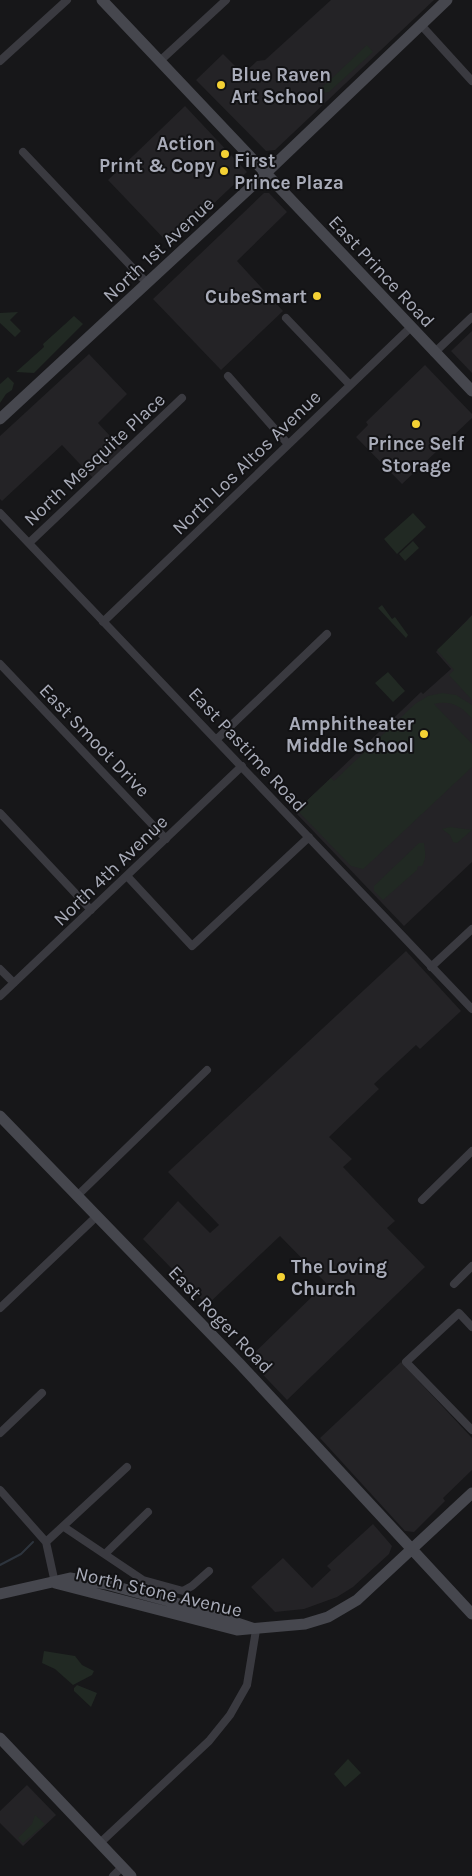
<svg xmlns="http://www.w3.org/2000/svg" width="472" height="1876" viewBox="0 0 472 1876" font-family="Karla,sans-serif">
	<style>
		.built { fill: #242326 }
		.green { fill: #212923 }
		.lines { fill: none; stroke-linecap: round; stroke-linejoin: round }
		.stream { stroke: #2d343d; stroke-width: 2 }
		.street { stroke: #3a3a40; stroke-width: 8 }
		.secondary { stroke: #46474e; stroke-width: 11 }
		.poi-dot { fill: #f4d134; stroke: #121214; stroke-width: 2 }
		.labels { text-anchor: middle; stroke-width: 4; stroke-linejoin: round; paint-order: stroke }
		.poi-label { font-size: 19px; font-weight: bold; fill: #a9acb9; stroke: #121214; text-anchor: start }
		.street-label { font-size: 19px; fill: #a9acb9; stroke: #121214 }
	</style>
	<rect width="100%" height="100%" fill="#171719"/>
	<path class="built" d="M331 0H434L275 150 266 151 196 80 223 54 243 74 257 61 265 60Z
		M185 106 247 172 170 245 108 180Z
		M264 193H269L287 212 237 261 283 311 221 370 153 299Z
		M472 331V373L451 351Z
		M89 354 127 394 98 423 123 450 94 479 62 445 2 501 0 499V436Z
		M425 365 472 414V418L402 484 356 437 368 425 366 422Z
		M472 615V862L404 926 295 812 421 692 423 694 451 669 436 652Z
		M406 951 461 1011 420 1049 416 1045 374 1084 379 1089 329 1137 352 1159 343 1167 395 1221 387 1228 425 1267 287 1400 248 1359 326 1283 280 1236 207 1305 143 1239 178 1201 210 1233 219 1225 168 1172Z
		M401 1362 472 1438V1470L443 1498 445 1501 414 1532 405 1531 320 1438Z
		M373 1524 392 1546 389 1554 353 1587 337 1597 304 1609 275 1612 251 1587 283 1558 312 1588 331 1570 327 1566Z
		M27 1785 56 1815 23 1846 0 1823V1811Z"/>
	<path class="green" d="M367 45 373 52 329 92 322 93V99L313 106 308 101Z
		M18 312 10 320 21 331 15 337 0 323V313Z
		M74 316 83 324 34 373 16 372 44 347 43 344Z
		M8 377 14 383 12 390 6 394 0 403V384Z
		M413 513 426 527 397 554 384 539Z
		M413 541 419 548 405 561 399 554Z
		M382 605 392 619 395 617 408 635 406 638 378 608Z
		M472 616V700L449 675 454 670 437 650Z
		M388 672 405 691 393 702 375 683Z
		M442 693 456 695 472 705V719C462 706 450 700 434 704L472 744V767L373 860 363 869 351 866 297 810 331 778 334 781 415 704 428 696Z
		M450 827 472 830 457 843 453 842 450 835 442 829Z
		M419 843H424C425 852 427 857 422 866H418L417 870 383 900 374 891V886Z
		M44 1651 75 1656 82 1665 94 1671 92 1675 73 1685 55 1669 42 1663Z
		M77 1685 97 1693 91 1707 74 1691V1688Z
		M348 1759 361 1773 345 1787 334 1774Z
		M35 1815 45 1824 23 1843 18 1838 32 1824Z"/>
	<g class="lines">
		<path class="stream" d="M0 1565 21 1554 33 1542"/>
		<path class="street" d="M421 25 472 81
			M161 60 226 0
			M0 61 67 0
			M23 152 146 282
			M286 318 350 385
			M434 353 472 317
			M228 376 288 444
			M0 513 472 1009
			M29 543 182 398
			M103 622 411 327
			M0 664 166 839
			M217 739 327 634
			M0 813 91 910
			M127 876 192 946 309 837
			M431 967 472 929
			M0 969 14 983
			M0 996 242 766
			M78 1195 207 1070
			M422 1200 472 1151
			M454 1284 472 1266
			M0 1308 97 1216
			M472 1327 459 1313 406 1362 472 1430
			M0 1433 42 1393
			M0 1490 46 1542
			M64 1527 143 1580 183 1591 192 1586 209 1571
			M46 1542 127 1467
			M46 1542 55 1583
			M105 1554 148 1512
			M100 1843 209 1741 230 1715 247 1685 256 1630
			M113 1876 122 1867"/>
		<path class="secondary" d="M102 0 472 391
			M0 419 267 172 447 0
			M0 1116 240 1364 472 1614
			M55 1583 237 1630 305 1624 328 1617 357 1600 472 1493
			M0 1594 70 1578 106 1584 183 1605 252 1628
			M0 1738 131 1876"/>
	</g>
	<g class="poi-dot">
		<circle cx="221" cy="85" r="5"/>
		<circle cx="225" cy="154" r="5"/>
		<circle cx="224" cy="171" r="5"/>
		<circle cx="317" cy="296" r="5"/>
		<circle cx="416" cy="424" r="5"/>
		<circle cx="424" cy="734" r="5"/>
		<circle cx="281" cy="1277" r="5"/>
	</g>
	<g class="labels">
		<g class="poi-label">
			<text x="231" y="81">Blue Raven<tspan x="231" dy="22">Art School</tspan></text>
			<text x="215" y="150" text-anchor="end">Action<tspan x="215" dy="22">Print &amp; Copy</tspan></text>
			<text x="234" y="167">First<tspan x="234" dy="22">Prince Plaza</tspan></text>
			<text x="307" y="303" text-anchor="end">CubeSmart</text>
			<text x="416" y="450" text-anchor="middle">Prince Self<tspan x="416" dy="22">Storage</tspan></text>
			<text x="414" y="730" text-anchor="end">Amphitheater<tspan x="414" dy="22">Middle School</tspan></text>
			<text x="291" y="1273">The Loving<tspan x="291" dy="22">Church</tspan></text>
		</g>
		<g class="street-label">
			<text transform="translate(158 249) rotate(-43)" y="7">North 1st Avenue</text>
			<text transform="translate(382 271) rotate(47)" y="7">East Prince Road</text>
			<text transform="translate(94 459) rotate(-43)" y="7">North Mesquite Place</text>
			<text transform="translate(246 462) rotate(-44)" y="7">North Los Altos Avenue</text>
			<text transform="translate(95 740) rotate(46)" y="7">East Smoot Drive</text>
			<text transform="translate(248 749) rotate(47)" y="7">East Pastime Road</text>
			<text transform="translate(110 870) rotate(-44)" y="7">North 4th Avenue</text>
			<text transform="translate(221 1319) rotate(46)" y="7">East Roger Road</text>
			<text transform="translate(159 1591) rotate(13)" y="7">North Stone Avenue</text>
		</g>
	</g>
</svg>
